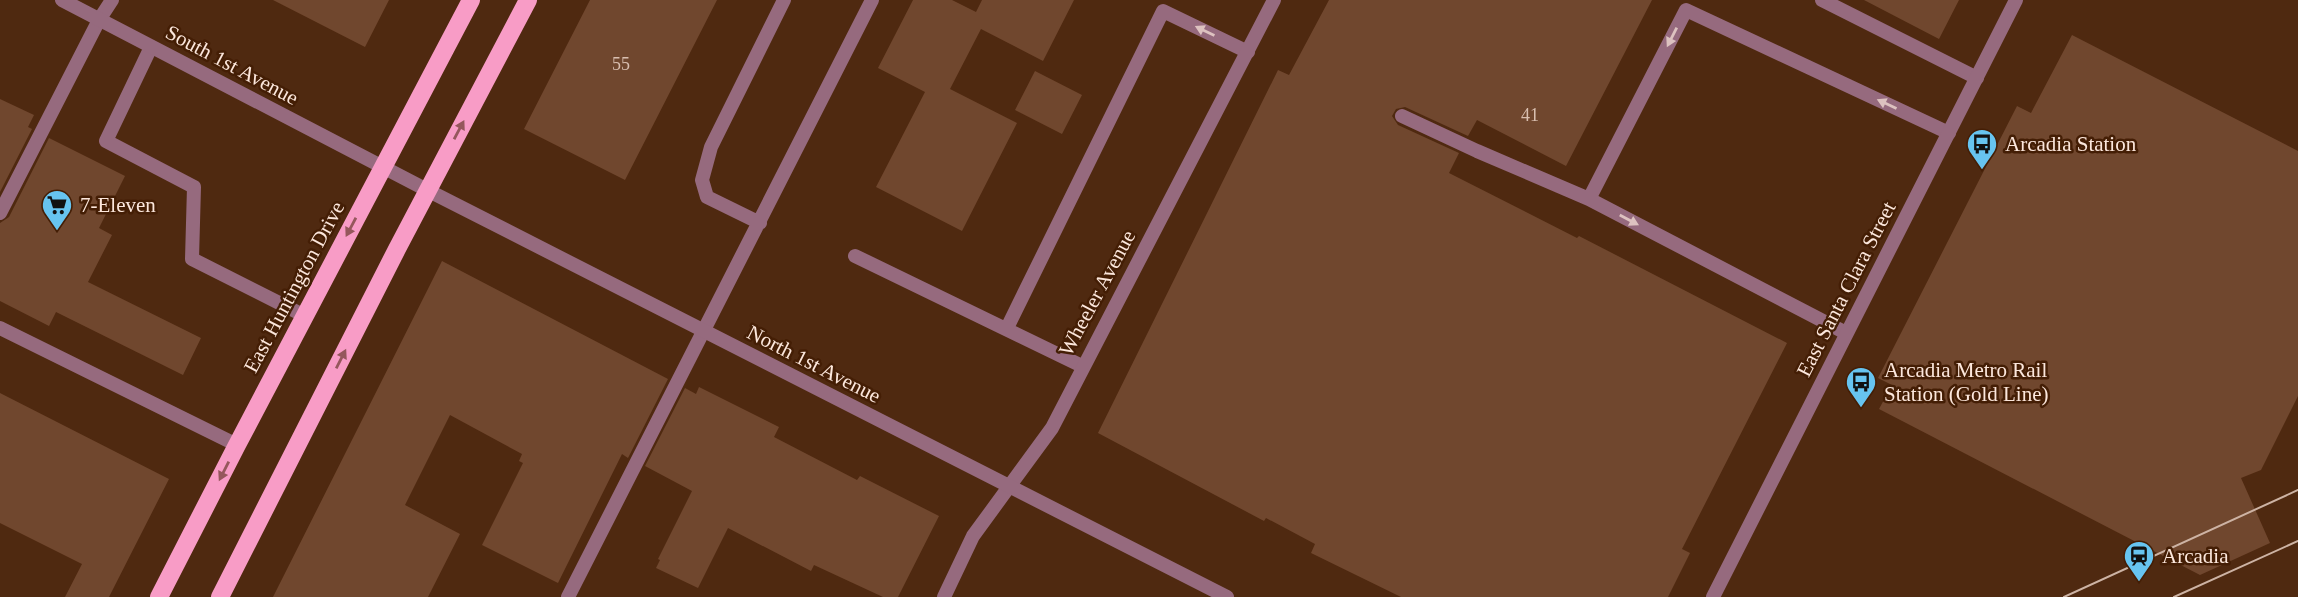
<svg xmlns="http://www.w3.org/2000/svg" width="2298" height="597" viewBox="0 0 2298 597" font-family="Georgia,serif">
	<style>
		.building { fill: #70472e }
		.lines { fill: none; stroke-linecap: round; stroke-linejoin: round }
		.service { stroke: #966a7e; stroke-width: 14 }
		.minor { stroke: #966a7e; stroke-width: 14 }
		.tertiary { stroke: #966a7e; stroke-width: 14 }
		.primary { stroke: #f89cc6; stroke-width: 18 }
		.tram { stroke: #cdb3a4; stroke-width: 2 }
		.oneway { fill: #ddc2c0 }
		.oneway2 { fill: #95575c }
		.labels { text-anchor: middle; stroke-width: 5; stroke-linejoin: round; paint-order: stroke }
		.number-label { font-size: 18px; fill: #d9bfb0 }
		.street-label { font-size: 21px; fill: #fce7dc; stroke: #441e05 }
		.poi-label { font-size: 21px; fill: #fce7dc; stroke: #441e05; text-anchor: start }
	</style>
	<rect width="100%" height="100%" fill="#4f2910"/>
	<path class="building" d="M273 0H389L365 47Z
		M590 0H717L625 180 524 129Z
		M913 0H952L976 12 982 0H1074L1043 61 981 29 950 89 1017 123 962 231 876 187 925 92 878 68Z
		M1329 0H1652L1566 166 1477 120 1468 136 1405 107 1396 109 1392 116 1398 125 1459 153 1449 173 1577 238 1579 236 1787 343 1682 549 1690 553 1668 597H1401L1311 553 1315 544 1266 518 1264 521 1098 433 1278 70 1289 75Z
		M1864 0H1959L1939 39Z
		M2072 35 2298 151V396L2261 470 2241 478 2270 543 2200 575 1879 409 1892 385 1878 378 2017 106 2031 113Z
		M1035 71 1082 95 1062 134 1015 110Z
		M0 99 34 115 28 127 32 129 0 192Z
		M49 138 125 176 99 228 112 235 88 282 201 338 183 375 56 312 49 326 0 301V223L9 217Z
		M442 261 668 379 628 458 622 454 558 583 482 545 523 463 519 461 522 454 450 415 405 505 460 534 428 597H273Z
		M699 387 779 427 774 437 857 480 860 476 939 516 898 597H883L814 565 811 571 728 528 698 588 656 568 660 560 658 559 692 491 645 466 685 388 696 394Z
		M0 393 169 479 109 597H65L82 564 0 523Z"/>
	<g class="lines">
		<path class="service" d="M1822 0 1977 78
			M151 47 106 141 194 187 192 259 305 316
			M1402 116 1477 151 1589 199
			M0 213 99 20 112 0
			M760 223 707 197 702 180 711 147 784 0
			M855 256 1082 366
			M0 328 237 445
			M1007 328 1163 11 1248 52
			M1846 333 1589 199 1686 10 1949 133
			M568 597 872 0"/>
		<path class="minor" d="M944 597 973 536 1052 428 1274 0"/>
		<path class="tertiary" d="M62 0 427 190 1227 597
			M1713 597 2016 0"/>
		<path class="primary" d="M159 597 237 445 471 0
			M220 597 397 249 528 0"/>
		<path class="tram" d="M2064 597 2298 490
			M2174 597 2298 541"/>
	</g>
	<defs><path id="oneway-solid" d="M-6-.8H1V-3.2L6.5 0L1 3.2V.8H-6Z" transform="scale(1.75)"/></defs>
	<g class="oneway">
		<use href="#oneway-solid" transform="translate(1205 31) rotate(-154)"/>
		<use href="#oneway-solid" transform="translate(1672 37) rotate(117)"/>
		<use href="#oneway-solid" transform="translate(1887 104) rotate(-155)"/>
		<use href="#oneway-solid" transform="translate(1629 220) rotate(28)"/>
	</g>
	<g class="oneway2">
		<use href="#oneway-solid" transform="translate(459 130) rotate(-62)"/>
		<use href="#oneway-solid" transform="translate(351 227) rotate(118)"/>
		<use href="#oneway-solid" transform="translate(341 359) rotate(-63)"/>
		<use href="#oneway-solid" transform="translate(224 471) rotate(117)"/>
	</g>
	<defs>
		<g id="bus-pin" transform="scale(1.575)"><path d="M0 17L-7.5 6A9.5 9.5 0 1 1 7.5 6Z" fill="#67c4f0" stroke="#441e05"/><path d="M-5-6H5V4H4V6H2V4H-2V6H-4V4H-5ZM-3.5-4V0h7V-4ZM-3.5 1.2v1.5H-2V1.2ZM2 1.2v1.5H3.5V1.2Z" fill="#111"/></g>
		<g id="supermarket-pin" transform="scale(1.575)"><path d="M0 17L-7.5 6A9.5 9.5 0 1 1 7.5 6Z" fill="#67c4f0" stroke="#441e05"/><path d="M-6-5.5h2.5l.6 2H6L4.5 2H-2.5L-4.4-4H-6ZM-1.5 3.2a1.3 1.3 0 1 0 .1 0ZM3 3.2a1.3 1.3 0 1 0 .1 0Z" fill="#111"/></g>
		<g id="station-pin" transform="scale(1.575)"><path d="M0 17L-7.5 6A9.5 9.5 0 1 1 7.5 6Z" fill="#67c4f0" stroke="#441e05"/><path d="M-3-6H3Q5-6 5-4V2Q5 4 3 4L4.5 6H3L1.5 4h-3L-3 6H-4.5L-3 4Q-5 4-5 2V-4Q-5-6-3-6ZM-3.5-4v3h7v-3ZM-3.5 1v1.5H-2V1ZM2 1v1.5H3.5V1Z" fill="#111"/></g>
	</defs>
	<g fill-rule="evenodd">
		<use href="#bus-pin" x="1982" y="144"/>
		<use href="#supermarket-pin" x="57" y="205"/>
		<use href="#bus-pin" x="1861" y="382"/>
		<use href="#station-pin" x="2139" y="556"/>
	</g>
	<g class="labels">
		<g class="number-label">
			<text x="621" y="70">55</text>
			<text x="1530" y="121">41</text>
		</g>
		<g class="street-label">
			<text transform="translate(232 65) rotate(28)" y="7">South 1st Avenue</text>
			<text transform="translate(294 287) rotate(-62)" y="7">East Huntington Drive</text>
			<text transform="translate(1846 289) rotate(-63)" y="7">East Santa Clara Street</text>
			<text transform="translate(1097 293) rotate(-62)" y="7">Wheeler Avenue</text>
			<text transform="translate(814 364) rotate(27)" y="7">North 1st Avenue</text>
		</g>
		<g class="poi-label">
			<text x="2005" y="151">Arcadia Station</text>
			<text x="80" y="212">7-Eleven</text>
			<text x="1884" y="377">Arcadia Metro Rail<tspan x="1884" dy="24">Station (Gold Line)</tspan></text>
			<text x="2162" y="563">Arcadia</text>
		</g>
	</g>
</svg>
